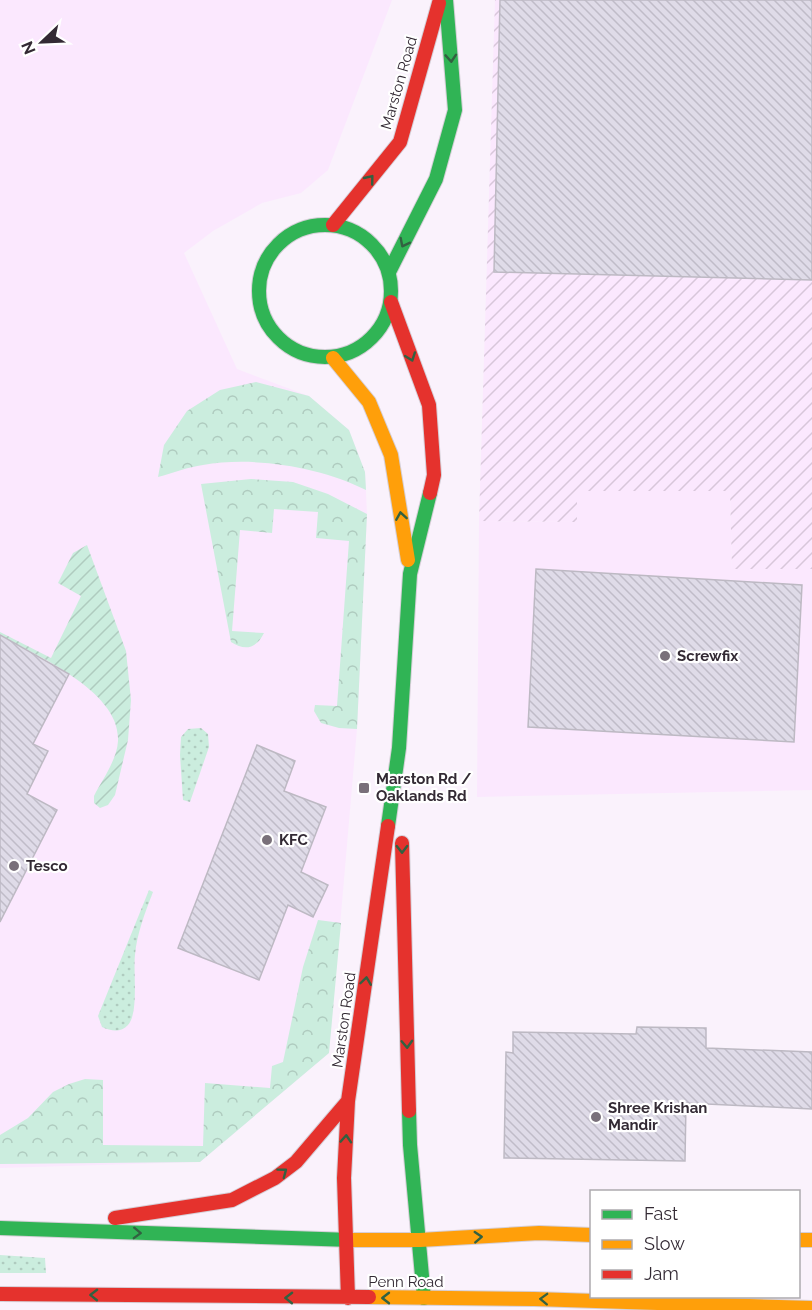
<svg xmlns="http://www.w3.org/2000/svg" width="812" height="1310" viewBox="0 0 812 1310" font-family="Raleway,sans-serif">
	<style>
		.built { fill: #fbe8fe }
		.industrial { fill: url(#industrial-furrows) }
		.grass { fill: url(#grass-dots) }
		.forest { fill: url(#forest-crowns) }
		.garden { fill: url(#garden-furrows) }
		.building { fill: url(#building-back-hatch); stroke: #bdb9c3; stroke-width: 1.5 }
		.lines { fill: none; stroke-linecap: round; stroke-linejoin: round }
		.fast-casing { stroke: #d5cfd7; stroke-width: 16 }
		.slow-casing { stroke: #d5cfd7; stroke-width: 16 }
		.jam-casing { stroke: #d5cfd7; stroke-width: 16 }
		.fast { stroke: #30b455; stroke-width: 14 }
		.slow { stroke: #ff9f0a; stroke-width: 14 }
		.jam { stroke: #e5322d; stroke-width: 14 }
		.oneway { stroke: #326141 }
		.poi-dot { fill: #79707a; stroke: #fff; stroke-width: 2 }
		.labels { text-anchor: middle; stroke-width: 4.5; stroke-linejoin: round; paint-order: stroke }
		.street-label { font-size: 15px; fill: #332a34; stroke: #fff }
		.poi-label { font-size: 15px; font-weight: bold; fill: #332a34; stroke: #fff; text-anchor: start }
	</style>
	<defs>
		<pattern id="industrial-furrows" width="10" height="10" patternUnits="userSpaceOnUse" patternTransform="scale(1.5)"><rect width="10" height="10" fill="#fbe8fe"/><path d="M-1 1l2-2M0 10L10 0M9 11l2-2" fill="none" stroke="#d8c7da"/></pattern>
		<pattern id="grass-dots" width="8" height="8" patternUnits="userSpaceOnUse" patternTransform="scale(1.5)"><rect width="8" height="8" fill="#cbedde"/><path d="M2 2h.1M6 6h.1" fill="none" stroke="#afcbbf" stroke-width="1.8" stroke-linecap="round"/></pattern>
		<pattern id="forest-crowns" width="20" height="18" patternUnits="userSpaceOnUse" patternTransform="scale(1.5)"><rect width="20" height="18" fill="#cbedde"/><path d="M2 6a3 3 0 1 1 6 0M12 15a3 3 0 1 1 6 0" fill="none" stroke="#afcbbf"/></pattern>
		<pattern id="garden-furrows" width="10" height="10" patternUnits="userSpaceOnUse" patternTransform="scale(1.5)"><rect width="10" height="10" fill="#cbedde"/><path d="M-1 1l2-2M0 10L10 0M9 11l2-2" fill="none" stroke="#afcbbf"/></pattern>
		<pattern id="building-back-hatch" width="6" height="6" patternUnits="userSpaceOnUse" patternTransform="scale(1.5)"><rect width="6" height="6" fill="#dfdbe8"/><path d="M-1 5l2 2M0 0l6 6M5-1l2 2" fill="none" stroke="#c0bcc8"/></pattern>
	</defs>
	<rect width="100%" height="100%" fill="#faf2fc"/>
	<path class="built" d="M0 0H392L328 170 301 193 262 203 213 231 184 253 237 369 309 396 349 430 365 472 367 514 357 729 329 1053 200 1162 0 1168Z
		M576 491H730L732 569H812V790L477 797 479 521 577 522Z"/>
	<path class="industrial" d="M495 0H812V569H732L730 491H577V522L479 521Z"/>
	<path class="grass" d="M201 728 208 734 209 747 190 802 183 800 180 755 181 737 188 729Z
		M149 890 153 892C145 913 137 933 135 955 133 971 139 1013 128 1025 121 1033 111 1031 102 1027L98 1016Z
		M0 1255 45 1258 46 1273H0Z"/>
	<path class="forest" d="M256 382 309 396 349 430 365 472 366 490C321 467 254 456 203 465 188 467 173 473 158 477L164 445 187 411 220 390Z
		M251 479 293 482 328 494 367 514 357 729 339 728 321 723 314 711 315 705 337 706 349 541 316 538 318 512 274 509 272 533 240 530 232 631 264 633C256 649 245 651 231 642L201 484Z
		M318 920 341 923 329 1053 200 1162 0 1164V1135L28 1118 53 1092 69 1084 85 1079 103 1080V1145L203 1146 205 1083 270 1088 272 1066 283 1062 303 967Z"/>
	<path class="garden" d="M87 545 126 651 131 700 128 740 115 795 108 805 100 808 94 803V796C102 780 117 760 118 741 121 691 36 656 0 635V632L51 658 81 596 58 583 73 553Z"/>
	<path class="building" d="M500 0H812V280L494 272Z
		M536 569 802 585 794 742 528 727Z
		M0 635 69 674 33 744 48 751 27 794 57 810 0 922Z
		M257 745 295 761 284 791 326 807 301 872 328 885 313 917 288 905 259 980 178 948Z
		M637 1027 706 1028V1048L812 1052V1109L686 1103 685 1161 504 1158 506 1052 513 1053V1032L636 1034Z"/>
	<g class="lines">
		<g class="fast-casing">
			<path id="fast" d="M259 291a66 66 0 1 1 132 0a66 66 0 1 1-132 0Z
				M389 272 436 179 455 110 446 0
				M388 826 399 748 410 574 430 493
				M409 1111 410 1145 424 1298
				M0 1228 351 1240"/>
		</g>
		<g class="slow-casing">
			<path id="slow" d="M333 358 369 402 391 455 408 560
				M351 1240H420L539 1233 592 1235
				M798 1240H812
				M369 1297 534 1299 812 1308"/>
		</g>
		<g class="jam-casing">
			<path id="jam" d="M333 225 400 142 439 3
				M391 302 429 405 434 475 430 493
				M402 843 409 1111
				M115 1218 232 1200 275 1178 296 1162 348 1101
				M0 1294 369 1297
				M348 1298 344 1178 348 1101 388 826"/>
		</g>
		<use href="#fast" class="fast"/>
		<use href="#slow" class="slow"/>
		<use href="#jam" class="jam"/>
	</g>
	<defs><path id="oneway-chevron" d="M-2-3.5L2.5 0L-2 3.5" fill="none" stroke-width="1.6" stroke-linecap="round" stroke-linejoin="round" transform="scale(1.5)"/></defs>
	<g class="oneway">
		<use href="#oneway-chevron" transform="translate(451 58) rotate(86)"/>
		<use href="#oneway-chevron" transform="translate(370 179) rotate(-51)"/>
		<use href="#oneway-chevron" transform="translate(404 243) rotate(117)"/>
		<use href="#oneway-chevron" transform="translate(411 357) rotate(70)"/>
		<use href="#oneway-chevron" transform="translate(401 516) rotate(-99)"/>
		<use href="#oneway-chevron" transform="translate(402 849) rotate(89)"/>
		<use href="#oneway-chevron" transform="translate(366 981) rotate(-82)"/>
		<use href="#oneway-chevron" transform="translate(407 1044) rotate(88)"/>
		<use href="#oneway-chevron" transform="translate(346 1139) rotate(-86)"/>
		<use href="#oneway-chevron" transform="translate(283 1172) rotate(-37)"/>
		<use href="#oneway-chevron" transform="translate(137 1233) rotate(2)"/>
		<use href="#oneway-chevron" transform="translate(478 1237) rotate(-3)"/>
		<use href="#oneway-chevron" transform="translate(94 1295) rotate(-179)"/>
		<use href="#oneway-chevron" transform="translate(289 1298) rotate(-179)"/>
		<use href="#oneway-chevron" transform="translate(386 1298) rotate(180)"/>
		<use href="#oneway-chevron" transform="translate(544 1299) rotate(-178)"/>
	</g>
	<g class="poi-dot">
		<circle cx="665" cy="656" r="6"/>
		<rect x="358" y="782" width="12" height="12" rx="3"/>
		<circle cx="267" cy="840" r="6"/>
		<circle cx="14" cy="866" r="6"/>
		<circle cx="596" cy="1117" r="6"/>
	</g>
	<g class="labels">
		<g class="street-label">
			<text transform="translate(399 83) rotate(-74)" y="5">Marston Road</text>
			<text transform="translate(344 1020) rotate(-82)" y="5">Marston Road</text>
			<text x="406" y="1287">Penn Road</text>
		</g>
		<g class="poi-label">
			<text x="677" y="661">Screwfix</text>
			<text x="376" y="784">Marston Rd /<tspan x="376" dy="17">Oaklands Rd</tspan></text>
			<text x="279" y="845">KFC</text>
			<text x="26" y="871">Tesco</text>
			<text x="608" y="1113">Shree Krishan<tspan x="608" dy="17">Mandir</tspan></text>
		</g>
	</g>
	<rect x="590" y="1190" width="210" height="108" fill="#ffffff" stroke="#adaaae" stroke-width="1.5"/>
	<rect x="602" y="1210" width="30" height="9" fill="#30b455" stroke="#adaaae" stroke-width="1.5"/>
	<text x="644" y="1220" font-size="18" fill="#332a34">Fast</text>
	<rect x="602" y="1240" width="30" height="9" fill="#ff9f0a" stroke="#adaaae" stroke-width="1.5"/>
	<text x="644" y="1250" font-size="18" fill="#332a34">Slow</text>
	<rect x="602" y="1270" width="30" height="9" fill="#e5322d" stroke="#adaaae" stroke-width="1.5"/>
	<text x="644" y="1280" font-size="18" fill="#332a34">Jam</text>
	<g transform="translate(42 42) rotate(247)" stroke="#ffffff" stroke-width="4.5" paint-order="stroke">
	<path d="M0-4.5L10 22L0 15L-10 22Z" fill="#332a34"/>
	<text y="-9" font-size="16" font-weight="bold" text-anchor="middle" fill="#332a34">N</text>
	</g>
</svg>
